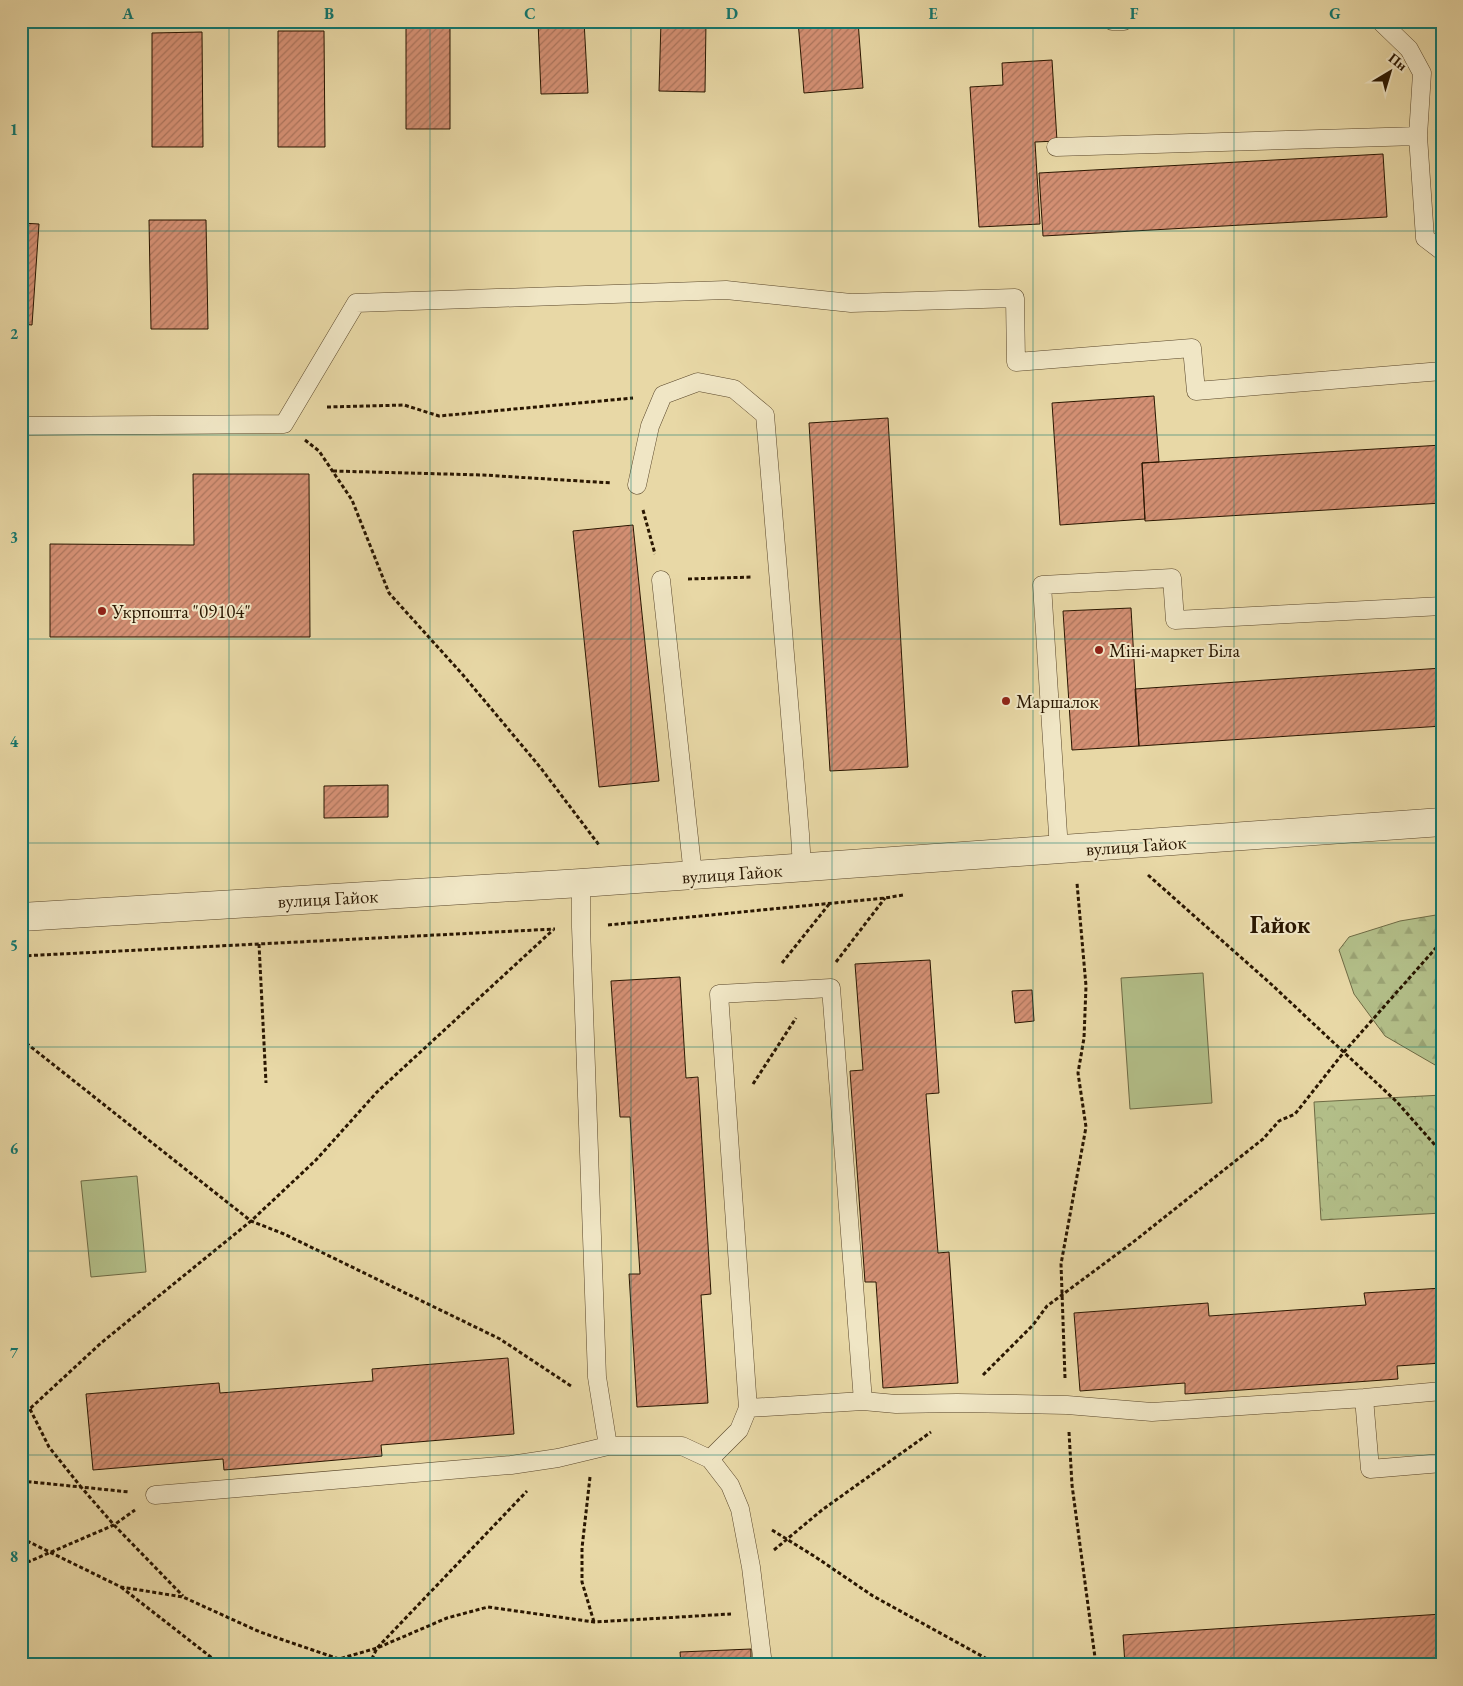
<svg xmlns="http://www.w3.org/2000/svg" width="1463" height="1686" viewBox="0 0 1463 1686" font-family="'EB Garamond',serif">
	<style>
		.forest { fill: url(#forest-firs); stroke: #6e6a44 }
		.park { fill: url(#park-crowns); stroke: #6e6a44 }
		.garden { fill: #b3bf89; stroke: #6e6a44 }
		.building { fill: url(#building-hatch); stroke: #291600 }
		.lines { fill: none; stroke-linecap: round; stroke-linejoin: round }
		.lane-casing { stroke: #59462a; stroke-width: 19 }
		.street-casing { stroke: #59462a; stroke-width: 29 }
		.path { stroke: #291600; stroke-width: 3; stroke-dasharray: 4 2.5; stroke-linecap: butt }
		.lane { stroke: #f0e6c5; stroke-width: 18 }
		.street { stroke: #f0e6c5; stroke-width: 28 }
		.grid { fill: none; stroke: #0f766e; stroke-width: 1; stroke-opacity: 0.55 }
		.poi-dot { fill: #8f2418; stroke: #f0e6c5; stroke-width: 2 }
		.labels { text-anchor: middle; stroke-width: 4; stroke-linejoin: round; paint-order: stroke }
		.poi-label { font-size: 19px; fill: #291600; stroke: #f0e6c5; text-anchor: start }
		.street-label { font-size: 19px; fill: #291600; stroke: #f0e6c5 }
		.district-label { font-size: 24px; font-weight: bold; fill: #291600; stroke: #f0e6c5 }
		.neatline { fill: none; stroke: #0f766e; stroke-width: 2 }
		.grid-label { font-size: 16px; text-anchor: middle; font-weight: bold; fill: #0f766e }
	</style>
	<defs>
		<pattern id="forest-firs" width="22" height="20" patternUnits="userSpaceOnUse" patternTransform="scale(1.25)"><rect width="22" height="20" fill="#b3bf89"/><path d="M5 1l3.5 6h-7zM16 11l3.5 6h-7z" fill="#9aa374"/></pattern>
		<pattern id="park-crowns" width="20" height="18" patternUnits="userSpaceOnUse" patternTransform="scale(1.25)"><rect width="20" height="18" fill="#b3bf89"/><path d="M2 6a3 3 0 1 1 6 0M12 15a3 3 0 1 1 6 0" fill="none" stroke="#9aa374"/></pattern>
		<pattern id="building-hatch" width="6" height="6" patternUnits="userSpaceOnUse" patternTransform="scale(1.25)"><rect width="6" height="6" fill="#d49074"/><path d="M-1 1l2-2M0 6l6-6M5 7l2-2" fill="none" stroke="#ac755d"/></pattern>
	</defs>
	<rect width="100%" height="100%" fill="#e8d8a6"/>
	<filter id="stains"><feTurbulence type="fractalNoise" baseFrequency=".004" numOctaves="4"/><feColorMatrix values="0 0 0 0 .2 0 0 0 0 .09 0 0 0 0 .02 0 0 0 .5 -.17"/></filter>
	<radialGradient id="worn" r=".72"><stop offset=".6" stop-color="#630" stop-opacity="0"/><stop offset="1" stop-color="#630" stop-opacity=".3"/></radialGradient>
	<path class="forest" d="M1442 914V1069L1385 1036 1354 994 1339 950 1349 937 1400 921Z"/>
	<path class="park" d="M1442 1095V1213L1321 1220 1314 1102Z"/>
	<path class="garden" d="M1203 973 1212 1103 1130 1109 1121 978Z
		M137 1176 146 1272 91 1277 81 1181Z"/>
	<path class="building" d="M406 21H450V129H406Z
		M538 21H584L588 93 541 94Z
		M661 21H706L705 92 659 91Z
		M798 21H858L863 88 804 93Z
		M278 31H324L325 147H278Z
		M202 32 203 147H152V33Z
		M1052 60 1057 141 1035 142 1040 224 979 227 970 87 1003 85 1002 63Z
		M1383 154 1387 217 1043 236 1039 173Z
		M149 220H206L208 329H151Z
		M21 223 39 224 32 325 21 324Z
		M1154 396 1159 462 1142 463 1145 519 1060 525 1052 403Z
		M888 418 908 767 830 771 809 423Z
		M1442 445V503L1145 521 1142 463Z
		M193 474H309L310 637H50V544L194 545Z
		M633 525 659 781 599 787 573 531Z
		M1131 608 1139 746 1072 750 1063 611Z
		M1442 668V726L1139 746 1135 689Z
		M388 785V817L324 818V786Z
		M930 960 939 1093 926 1094 938 1253 949 1252 958 1383 883 1388 876 1282H865L850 1071 863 1070 855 964Z
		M680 977 686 1078 698 1077 711 1294 701 1295 708 1403 637 1407 629 1274H640L630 1117H620L611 981Z
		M1032 990 1034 1021 1015 1023 1012 991Z
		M1442 1288V1363L1397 1366 1398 1379 1185 1394V1383L1080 1391 1074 1313 1208 1303 1209 1316 1366 1305 1364 1293Z
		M508 1358 514 1434 381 1445 382 1456 224 1470 223 1459 93 1470 86 1394 219 1383 220 1393 373 1381 372 1369Z
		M1442 1614V1665H1125L1123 1635Z
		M751 1649V1665H681L680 1652Z"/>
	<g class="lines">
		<g class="lane-casing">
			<path id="lane" d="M1112 21H1124
				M1380 21 1409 49 1422 73 1418 136
				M1056 147 1418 136 1425 238 1442 251
				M21 426 284 424 356 303 726 290 851 303 1015 298 1016 362 1192 348 1196 391 1442 371
				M637 485 650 426 663 395 698 382 734 389 765 415 800 834 802 868
				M661 580 693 875
				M1059 850 1042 585 1172 578 1175 620 1442 606
				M581 883V927L597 1377 608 1446H682L710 1459 730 1485 740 1509 751 1567 763 1665
				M1364 1398 1370 1469 1442 1463
				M748 1408 863 1401 896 1404 957 1403 1067 1405 1152 1412 1364 1398 1442 1391
				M710 1459 739 1430 748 1408 719 994 831 988 863 1401
				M155 1495 511 1465 558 1458 608 1446"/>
		</g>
		<g class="street-casing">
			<path id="street" d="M21 917 581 883 1442 822"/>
		</g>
		<path class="path" d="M327 407 404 405 439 416 633 398
			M305 440 319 451 352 500 389 593 463 675 540 767 599 845
			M333 471 483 475 612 483
			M643 510 655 554
			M688 579 752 577
			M1148 875 1271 984 1397 1102 1442 1153
			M608 925 885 898 903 895
			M259 944 266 1083
			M21 956 555 929
			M836 962 885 898
			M782 963 830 903
			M21 1039 251 1221 284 1234 500 1339 571 1386
			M753 1084 796 1018
			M983 1375 1033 1325 1047 1306 1132 1243 1263 1139 1279 1121 1295 1114 1344 1052 1442 941
			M1065 1378 1061 1264 1086 1127 1078 1073 1084 1038 1086 986 1077 883
			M30 1409 49 1447 81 1487 129 1492
			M21 1417 101 1343 251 1221 316 1160 377 1092 553 930
			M1069 1432 1072 1485 1096 1665
			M590 1477 582 1548V1582L594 1622
			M21 1481 81 1487 114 1525 183 1596
			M772 1530 814 1556 873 1596 998 1665
			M21 1538 121 1587 183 1597 260 1632 339 1659 377 1648 447 1618 488 1607 594 1622 731 1614
			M774 1550 822 1510 931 1432
			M21 1565 114 1525 135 1510
			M121 1587 221 1665
			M307 1665 338 1659
			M369 1665 377 1648 527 1491"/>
		<use href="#lane" class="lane"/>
		<use href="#street" class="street"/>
	</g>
	<path class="grid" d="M229 21V1665M430 21V1665M631 21V1665M832 21V1665M1033 21V1665M1234 21V1665M21 231H1442M21 435H1442M21 639H1442M21 843H1442M21 1047H1442M21 1251H1442M21 1455H1442"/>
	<g class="poi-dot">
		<circle cx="102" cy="611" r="5"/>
		<circle cx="1099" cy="650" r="5"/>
		<circle cx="1006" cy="701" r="5"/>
	</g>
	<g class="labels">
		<g class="poi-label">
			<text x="112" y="618">Укрпошта "09104"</text>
			<text x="1109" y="657">Міні-маркет Біла</text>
			<text x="1016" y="708">Маршалок</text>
		</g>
		<g class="street-label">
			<text transform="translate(1136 845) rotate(-4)" y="7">вулиця Гайок</text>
			<text transform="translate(732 873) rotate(-4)" y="7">вулиця Гайок</text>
			<text transform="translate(328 898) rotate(-3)" y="7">вулиця Гайок</text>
		</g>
		<g class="district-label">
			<text x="1280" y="933">Гайок</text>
		</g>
	</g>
	<rect width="1463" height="1686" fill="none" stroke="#e8d8a6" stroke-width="55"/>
	<g transform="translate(1390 72) rotate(38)" stroke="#f0e6c5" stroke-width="4" paint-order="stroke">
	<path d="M0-4L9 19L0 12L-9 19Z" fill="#291600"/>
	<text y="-8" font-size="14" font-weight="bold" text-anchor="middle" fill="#291600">Пн</text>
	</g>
	<rect x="28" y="28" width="1408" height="1630" class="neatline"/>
	<g class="grid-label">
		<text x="128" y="19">A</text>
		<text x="329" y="19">B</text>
		<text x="530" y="19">C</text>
		<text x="732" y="19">D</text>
		<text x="933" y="19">E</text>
		<text x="1134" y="19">F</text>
		<text x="1335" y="19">G</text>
		<text x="14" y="135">1</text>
		<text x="14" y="339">2</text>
		<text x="14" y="543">3</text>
		<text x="14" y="747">4</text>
		<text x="14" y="951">5</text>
		<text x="14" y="1154">6</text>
		<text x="14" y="1358">7</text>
		<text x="14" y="1562">8</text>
	</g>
	<rect width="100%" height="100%" filter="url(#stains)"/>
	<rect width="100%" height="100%" fill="url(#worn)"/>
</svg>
